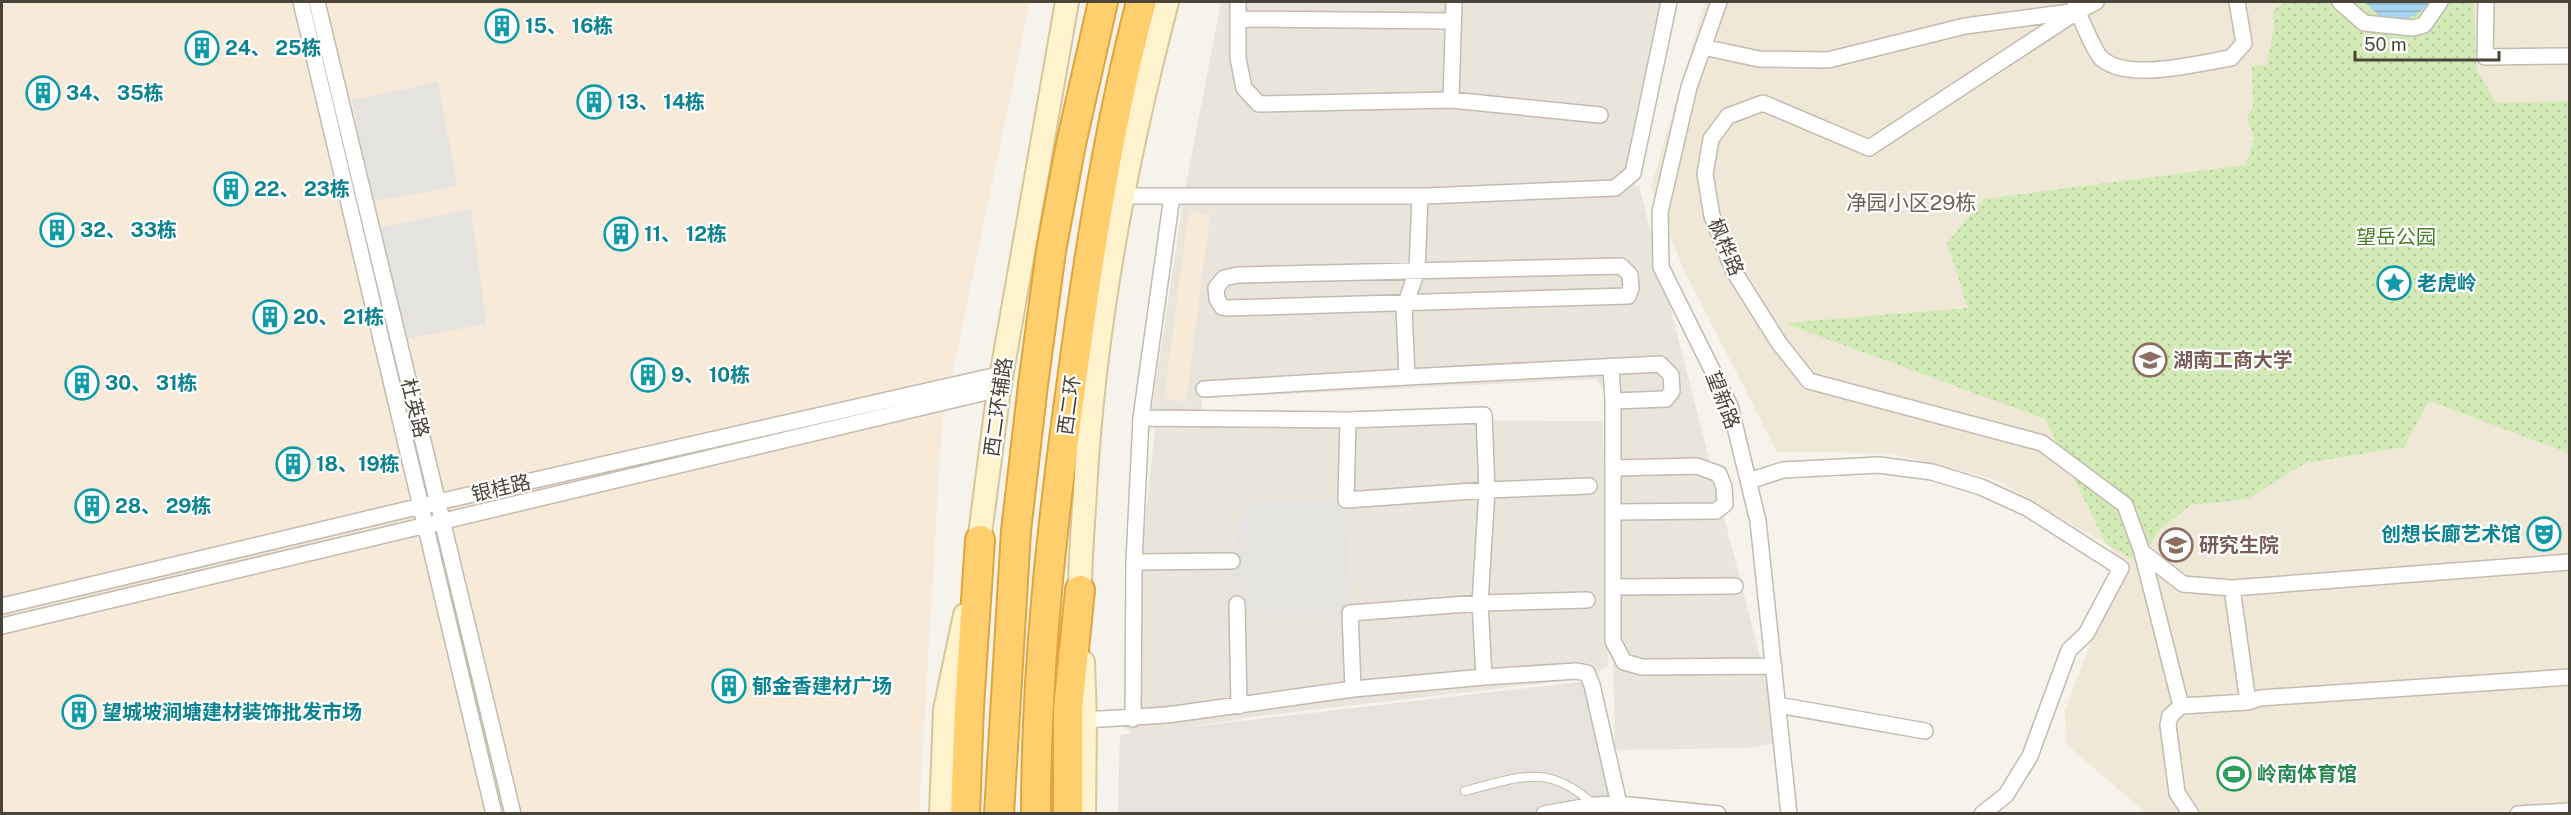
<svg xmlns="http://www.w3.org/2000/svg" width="2571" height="815" viewBox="0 0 2571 815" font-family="'Public Sans','Noto Sans SC',sans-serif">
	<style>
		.residential { fill: #eae5da }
		.commercial { fill: #f7ead8 }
		.industrial { fill: #e6e2dd }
		.education { fill: #efe8d6 }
		.park { fill: url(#park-dots) }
		.parking { fill: #e5e3e0 }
		.water { fill: url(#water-rules) }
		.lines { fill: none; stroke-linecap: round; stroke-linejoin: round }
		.lane-casing { stroke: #c2bbae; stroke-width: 10 }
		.street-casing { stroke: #c2bbae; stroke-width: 18 }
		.secondary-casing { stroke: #d6c79b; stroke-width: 26 }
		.highway-casing { stroke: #e0a43c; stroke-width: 32 }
		.lane { stroke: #fff; stroke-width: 8 }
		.street { stroke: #fff; stroke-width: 15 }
		.secondary { stroke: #fff3cd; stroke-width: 22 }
		.highway { stroke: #ffcf6e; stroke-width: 28 }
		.labels { text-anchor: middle; stroke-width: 4.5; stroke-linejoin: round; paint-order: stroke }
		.culture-label { font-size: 20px; font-weight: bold; fill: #0d838f; stroke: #fff; text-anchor: start }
		.park-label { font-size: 20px; fill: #4a7f2a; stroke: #fff }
		.street-label { font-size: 20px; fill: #4b4439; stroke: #fff }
		.education-label { font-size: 20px; font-weight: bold; fill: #785e54; stroke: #fff; text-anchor: start }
		.leisure-label { font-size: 20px; font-weight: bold; fill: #27864d; stroke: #fff; text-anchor: start }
		.neighbourhood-label { font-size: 21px; fill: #6e6250; stroke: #fff }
	</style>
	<defs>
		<pattern id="park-dots" width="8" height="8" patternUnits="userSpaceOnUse" patternTransform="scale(1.5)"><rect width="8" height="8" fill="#d2eab5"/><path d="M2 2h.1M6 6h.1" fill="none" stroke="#b6ca9c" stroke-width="1.8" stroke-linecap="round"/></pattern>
		<pattern id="water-rules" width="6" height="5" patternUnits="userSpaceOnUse" patternTransform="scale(1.5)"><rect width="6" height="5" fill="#a9d4f2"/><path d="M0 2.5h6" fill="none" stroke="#8caec5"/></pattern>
	</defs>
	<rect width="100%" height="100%" fill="#f6f3ec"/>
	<path class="residential" d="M1221 2H1674L1635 186H1639L1782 742 1746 748 1615 750 1608 394 1596 379 1202 398V414L1152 409 1184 195Z
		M1156 420 1603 421 1608 666 1589 678 1259 716 1132 736 1123 724Z"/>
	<path class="commercial" d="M2 2H1030L942 424 919 813 2 814Z
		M1189 209 1210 215 1186 402 1164 398Z"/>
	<path class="industrial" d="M1588 681 1619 804 1570 814H1118L1120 735Z"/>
	<path class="education" d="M1705 2H2569V813H2146L2067 745 2065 711 2113 583 2111 547 1994 479 1889 453 1777 452 1683 268 1651 187Z"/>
	<path class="park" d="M2285 2H2474L2476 68 2496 103 2569 101V453L2429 401 2404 447 2305 463 2248 499 2191 505 2161 528 2138 562 2106 544 2045 419 1784 323 1968 308 1947 243 1984 199 2246 165 2254 139 2247 117 2253 108 2252 66 2267 65 2274 27 2273 11Z"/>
	<path class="parking" d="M438 82 457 186 371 202 352 100Z
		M471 209 486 324 399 340 377 228Z
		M1346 500 1350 613 1277 615 1237 604 1232 561 1240 515 1252 502Z"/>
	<path class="water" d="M2365 2H2428L2426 8 2409 18 2384 20Z"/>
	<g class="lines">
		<g class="lane-casing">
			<path id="lane" d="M1465 791C1520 777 1548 762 1594 805"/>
		</g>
		<g class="street-casing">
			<path id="street" d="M301 2 494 814
				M317 2 513 814
				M1238 2V58L1244 88 1259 104 1451 100 1454 2
				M1719 2 1689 87 1660 212 1661 267 1730 406 1758 521 1789 814
				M2340 2 2364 23 2413 28 2424 25 2440 2
				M2486 2 2485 57 2570 56
				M2075 4C2079 15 2095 53 2102 59 2130 82 2198 63 2231 58L2244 43 2237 2
				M2078 11 1869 148 1763 103 1728 116 1711 139 1705 174 1712 216 1733 270 1779 343 1809 381 2042 443 2125 505 2142 552 2181 706
				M1238 19 1453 21
				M1703 47 1759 59 1828 60 1965 26 2078 11 2096 2
				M1451 100 1600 115
				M1121 196H1426L1615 188 1633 173 1669 2
				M1621 266 1630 275 1631 288 1628 296 1227 308 1222 307 1217 299 1216 288 1224 278 1238 275Z
				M1407 377 1660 364 1671 375 1672 391 1666 399 1613 401 1611 366
				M1204 389 1407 377 1404 308 1417 271 1420 196
				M1613 401V641L1624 662 1642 667 1774 666
				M1141 418 1348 420 1484 415 1487 490 1346 500 1348 420
				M1613 468 1697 466 1719 474 1724 487 1725 504 1716 511 1613 512
				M1749 481 1783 470 1879 465 1932 472 1981 487 2027 508 2121 568 2086 634 2069 650 2030 756 2006 795 1982 814
				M2142 552 2183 584 2232 588
				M1134 562 1232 561
				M2570 562 2232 588 2248 702 2260 698 2570 677
				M1613 587 1735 586
				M1587 600 1480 603 1487 490 1589 486
				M1480 603 1484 677 1353 689 1350 613Z
				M1237 604 1239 706
				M2 606 438 502 1002 374
				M2 626 999 389
				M1484 677 1576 671 1587 673 1592 685 1619 804 1594 805 1544 814
				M1778 705 1925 731
				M1133 719 1134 562 1141 418 1172 196
				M1085 720 1167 715 1353 689
				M1619 804 1718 814
				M2191 814 2177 793 2168 725 2170 716 2181 706 2248 702
				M2518 814 2570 811"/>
		</g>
		<g class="secondary-casing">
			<path id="secondary" d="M977 557 999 389 1067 2
				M1080 605C1079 567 1083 529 1085 491 1094 325 1125 162 1167 2
				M1083 662 1085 720 1084 814
				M941 814 945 710 965 615"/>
		</g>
		<g class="highway-casing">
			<path id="highway" d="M965 814 969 707 980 540
				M999 814 1016 531 1033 385 1051 251 1071 144 1103 2
				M1036 814C1036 669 1052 524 1072 380 1089 253 1109 127 1141 2
				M1068 814V709L1080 590"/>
		</g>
		<use href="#lane" class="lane"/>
		<use href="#street" class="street"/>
		<use href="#secondary" class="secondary"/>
		<use href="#highway" class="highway"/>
	</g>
	<defs>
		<g id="building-ring" transform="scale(1.725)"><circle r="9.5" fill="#fff" stroke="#0f9aa8" stroke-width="1.5"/><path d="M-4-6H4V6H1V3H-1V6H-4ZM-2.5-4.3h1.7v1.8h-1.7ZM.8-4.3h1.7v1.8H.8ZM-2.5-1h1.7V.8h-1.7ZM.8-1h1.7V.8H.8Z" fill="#0f9aa8"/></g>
		<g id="sight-ring" transform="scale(1.725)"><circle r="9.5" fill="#fff" stroke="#0f9aa8" stroke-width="1.5"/><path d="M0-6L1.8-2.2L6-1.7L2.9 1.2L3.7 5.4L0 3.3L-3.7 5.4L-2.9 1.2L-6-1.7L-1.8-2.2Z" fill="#0f9aa8"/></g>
		<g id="school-ring" transform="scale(1.725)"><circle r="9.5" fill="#fff" stroke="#8d6e63" stroke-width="1.5"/><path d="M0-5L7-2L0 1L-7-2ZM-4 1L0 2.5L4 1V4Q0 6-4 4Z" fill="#8d6e63"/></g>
		<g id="theatre-ring" transform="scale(1.725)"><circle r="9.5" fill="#fff" stroke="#0f9aa8" stroke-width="1.5"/><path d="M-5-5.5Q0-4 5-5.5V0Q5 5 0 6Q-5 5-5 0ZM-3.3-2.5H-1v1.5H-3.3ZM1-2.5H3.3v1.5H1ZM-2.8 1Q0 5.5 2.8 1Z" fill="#0f9aa8"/></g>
		<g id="university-ring" transform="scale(1.725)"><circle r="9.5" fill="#fff" stroke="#8d6e63" stroke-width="1.5"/><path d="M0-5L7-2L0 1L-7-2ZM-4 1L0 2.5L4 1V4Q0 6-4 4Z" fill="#8d6e63"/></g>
		<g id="stadium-ring" transform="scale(1.725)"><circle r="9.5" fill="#fff" stroke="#2e9e5b" stroke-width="1.5"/><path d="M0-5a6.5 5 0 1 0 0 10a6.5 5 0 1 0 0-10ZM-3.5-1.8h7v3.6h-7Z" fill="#2e9e5b"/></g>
	</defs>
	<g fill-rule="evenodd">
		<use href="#building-ring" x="502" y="26"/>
		<use href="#building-ring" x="202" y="48"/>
		<use href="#building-ring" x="43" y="93"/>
		<use href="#building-ring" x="594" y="102"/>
		<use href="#building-ring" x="231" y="189"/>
		<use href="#building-ring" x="57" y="230"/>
		<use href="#building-ring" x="621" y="234"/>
		<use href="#sight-ring" x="2394" y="283"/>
		<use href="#building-ring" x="270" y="317"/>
		<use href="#school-ring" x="2150" y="360"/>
		<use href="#building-ring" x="648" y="375"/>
		<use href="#building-ring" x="82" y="383"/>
		<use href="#building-ring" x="293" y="464"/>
		<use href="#building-ring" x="92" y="506"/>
		<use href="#theatre-ring" x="2544" y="534"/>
		<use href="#university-ring" x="2176" y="545"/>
		<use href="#building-ring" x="729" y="686"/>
		<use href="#building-ring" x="79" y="712"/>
		<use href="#stadium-ring" x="2234" y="774"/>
	</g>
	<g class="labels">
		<g class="culture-label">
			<text x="525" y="33">15、 16栋</text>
			<text x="225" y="55">24、 25栋</text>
			<text x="66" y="100">34、 35栋</text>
			<text x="617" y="109">13、 14栋</text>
			<text x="254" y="196">22、 23栋</text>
			<text x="80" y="237">32、 33栋</text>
			<text x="644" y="241">11、 12栋</text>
			<text x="2417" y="290">老虎岭</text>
			<text x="293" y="324">20、 21栋</text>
			<text x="671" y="382">9、 10栋</text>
			<text x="105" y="390">30、 31栋</text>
			<text x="316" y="471">18、19栋</text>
			<text x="115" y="513">28、 29栋</text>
			<text x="2521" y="541" text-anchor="end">创想长廊艺术馆</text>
			<text x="752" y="693">郁金香建材广场</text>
			<text x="102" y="719">望城坡涧塘建材装饰批发市场</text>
		</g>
		<g class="park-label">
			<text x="2396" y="244">望岳公园</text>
		</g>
		<g class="street-label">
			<text transform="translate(1726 247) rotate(67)" y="7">枫桦路</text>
			<text transform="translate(1723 400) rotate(69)" y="7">望新路</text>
			<text transform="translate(1069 405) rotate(-82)" y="7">西二环</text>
			<text transform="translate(998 407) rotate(-82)" y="7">西二环辅路</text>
			<text transform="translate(415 408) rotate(76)" y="7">杜英路</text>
			<text transform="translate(501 488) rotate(-13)" y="7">银桂路</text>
		</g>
		<g class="education-label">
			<text x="2173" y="367">湖南工商大学</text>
			<text x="2199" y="552">研究生院</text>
		</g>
		<g class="leisure-label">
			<text x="2257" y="781">岭南体育馆</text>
		</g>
		<g class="neighbourhood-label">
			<text x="1911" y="210">净园小区29栋</text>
		</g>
	</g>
	<rect width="2571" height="815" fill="none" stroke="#4b4439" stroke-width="6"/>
	<path d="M2355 51v9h144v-9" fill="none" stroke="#4b4439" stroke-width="3"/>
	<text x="2364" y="51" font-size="18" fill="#4b4439" stroke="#ffffff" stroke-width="4.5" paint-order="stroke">50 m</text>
</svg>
